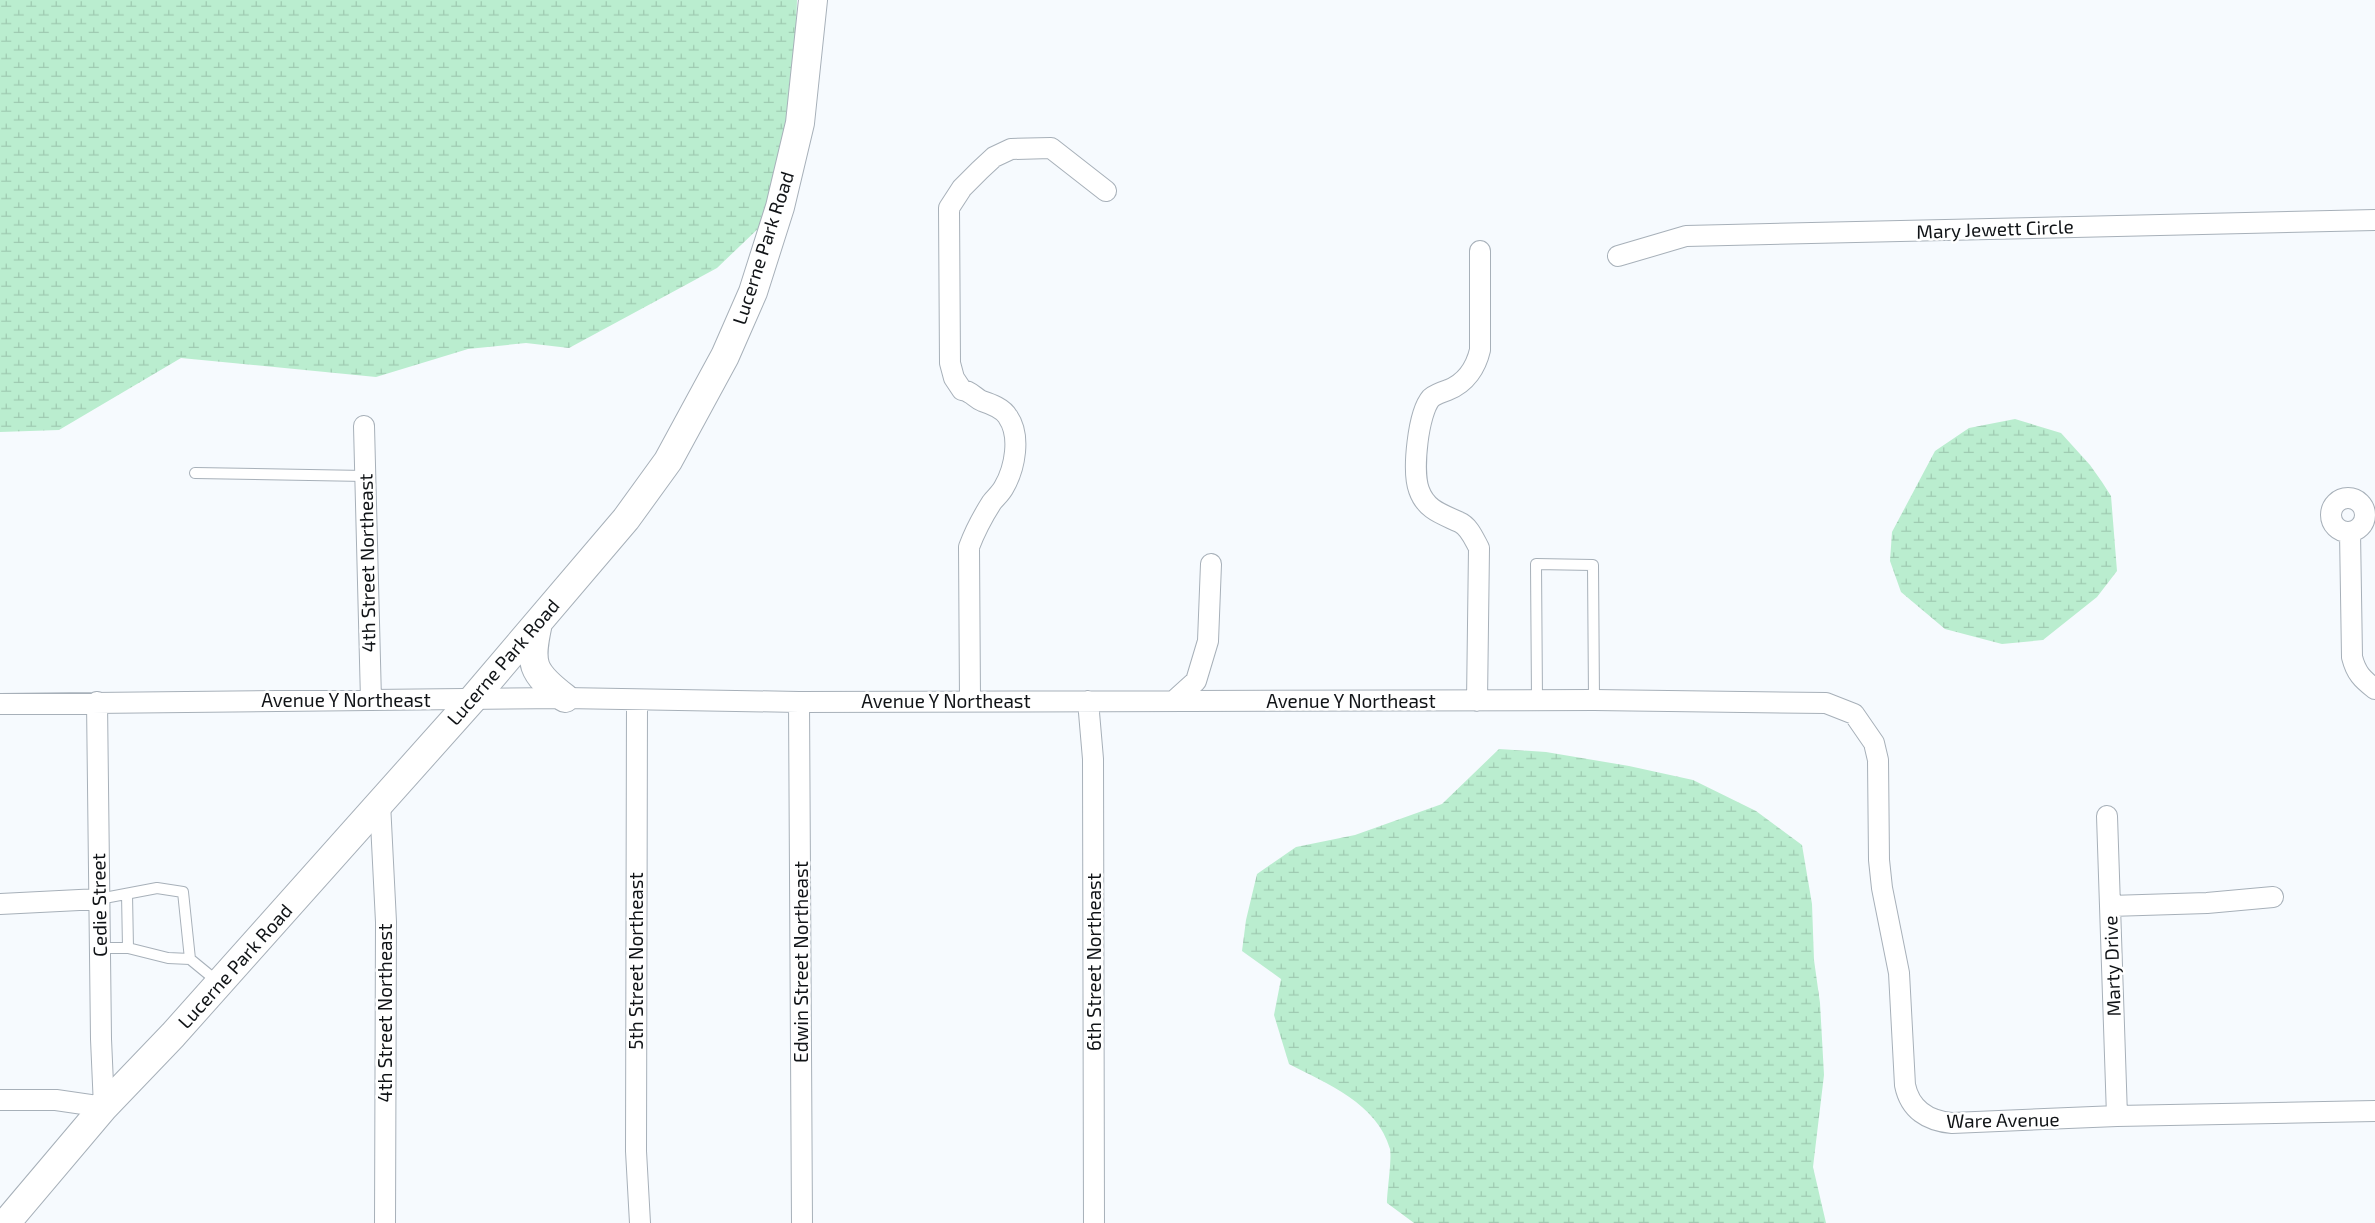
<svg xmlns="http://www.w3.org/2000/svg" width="2375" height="1223" viewBox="0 0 2375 1223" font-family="'Exo 2',sans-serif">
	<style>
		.wetland { fill: url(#wetland-marsh) }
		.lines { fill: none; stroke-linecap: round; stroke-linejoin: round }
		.service-casing { stroke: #a7b0b9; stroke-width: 12 }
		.minor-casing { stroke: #a7b0b9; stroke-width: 22 }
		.secondary-casing { stroke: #a7b0b9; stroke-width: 30 }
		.service { stroke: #fff; stroke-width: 10 }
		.minor { stroke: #fff; stroke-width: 20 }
		.secondary { stroke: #fff; stroke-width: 28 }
		.labels { text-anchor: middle; stroke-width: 5; stroke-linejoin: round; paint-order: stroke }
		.street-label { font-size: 19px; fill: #101316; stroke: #fff }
	</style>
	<defs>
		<pattern id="wetland-marsh" width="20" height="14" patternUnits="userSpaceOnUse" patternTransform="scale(1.25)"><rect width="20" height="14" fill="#baedcf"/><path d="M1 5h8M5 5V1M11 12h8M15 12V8" fill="none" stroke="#9fcab1"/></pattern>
	</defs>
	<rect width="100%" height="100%" fill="#f6fafe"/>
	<path class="wetland" d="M0 0H797L794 93 765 222 717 268 569 348 526 343 468 349 376 377 181 358 59 430 0 432Z
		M2015 419 2061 433 2090 465 2102 482 2111 496 2117 571 2097 597 2043 640 2002 644 1945 629 1901 592 1890 561 1892 532 1935 451 1969 428Z
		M1499 749 1546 752 1629 766 1693 780 1756 811 1802 845 1812 904 1814 960 1820 1003 1824 1075 1813 1167 1826 1223H1414L1387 1203C1387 1191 1392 1159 1390 1149 1377 1103 1327 1084 1289 1064L1274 1015 1281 979 1242 951 1246 920 1257 874 1296 847 1355 835 1442 804Z"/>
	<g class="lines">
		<g class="service-casing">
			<path id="service" d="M195 473 365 476
				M1537 700 1536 564 1593 565 1594 700
				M127 894 128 948
				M99 899 157 888 183 892 190 959 218 982
				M100 948H128L168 958 190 959"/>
		</g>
		<g class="minor-casing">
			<path id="minor" d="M1618 256 1686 236 2375 220
				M364 426 371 700
				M2331 515a17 17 0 1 1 34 0a17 17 0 1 1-34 0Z
				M2350 532 2352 657C2356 673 2362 679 2375 689
				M637 700 636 1151 640 1223
				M970 700 969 547C975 531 983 516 992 502 996 497 1001 493 1004 487 1015 468 1021 436 1008 417 1003 408 991 404 982 401 975 398 971 391 962 390L954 378 950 363 949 208 962 188 980 170 994 157 1011 149 1051 148 1106 191
				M1175 700 1196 681 1208 641 1211 564
				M1088 701 1093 759 1094 1223
				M1477 701 1479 548C1474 539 1469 526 1459 522 1442 514 1426 510 1419 490 1412 471 1418 413 1431 398 1436 394 1442 392 1448 390 1466 383 1476 367 1480 350V251
				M799 702 802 1223
				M0 704 565 698 799 702 1594 700 1826 703 1854 714 1874 743 1878 760 1879 860 1882 888 1899 973 1905 1085C1910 1110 1928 1121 1952 1123L2117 1116 2375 1111
				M380 803 386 922 385 1223
				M2107 816 2117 1116
				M0 904 99 899
				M2110 906 2207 903 2273 897
				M0 1100H56L104 1107 101 1039 97 702"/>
		</g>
		<g class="secondary-casing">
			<path id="secondary" d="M538 623C529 664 531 672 565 698
				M6 1223 104 1107 173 1035 472 700 626 519 668 461 725 356 753 292 780 207 800 123 813 0"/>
		</g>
		<use href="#service" class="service"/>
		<use href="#minor" class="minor"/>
		<use href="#secondary" class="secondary"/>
	</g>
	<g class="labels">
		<g class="street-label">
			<text transform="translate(1995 229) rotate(-2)" y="7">Mary Jewett Circle</text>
			<text transform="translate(763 248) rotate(-72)" y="7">Lucerne Park Road</text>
			<text transform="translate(367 563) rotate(-91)" y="7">4th Street Northeast</text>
			<text transform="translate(503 662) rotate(-49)" y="7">Lucerne Park Road</text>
			<text x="346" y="707">Avenue Y Northeast</text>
			<text x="946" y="708">Avenue Y Northeast</text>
			<text x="1351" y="708">Avenue Y Northeast</text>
			<text transform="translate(99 905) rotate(-91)" y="7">Cedie Street</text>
			<text transform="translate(636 961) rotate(-90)" y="7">5th Street Northeast</text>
			<text transform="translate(801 962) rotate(-90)" y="7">Edwin Street Northeast</text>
			<text transform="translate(1094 962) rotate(-90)" y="7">6th Street Northeast</text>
			<text transform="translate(235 966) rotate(-48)" y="7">Lucerne Park Road</text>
			<text transform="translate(2112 966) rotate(-92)" y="7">Marty Drive</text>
			<text transform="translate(385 1013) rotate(-90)" y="7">4th Street Northeast</text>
			<text transform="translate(2003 1120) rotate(-1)" y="7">Ware Avenue</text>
		</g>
	</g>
</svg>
